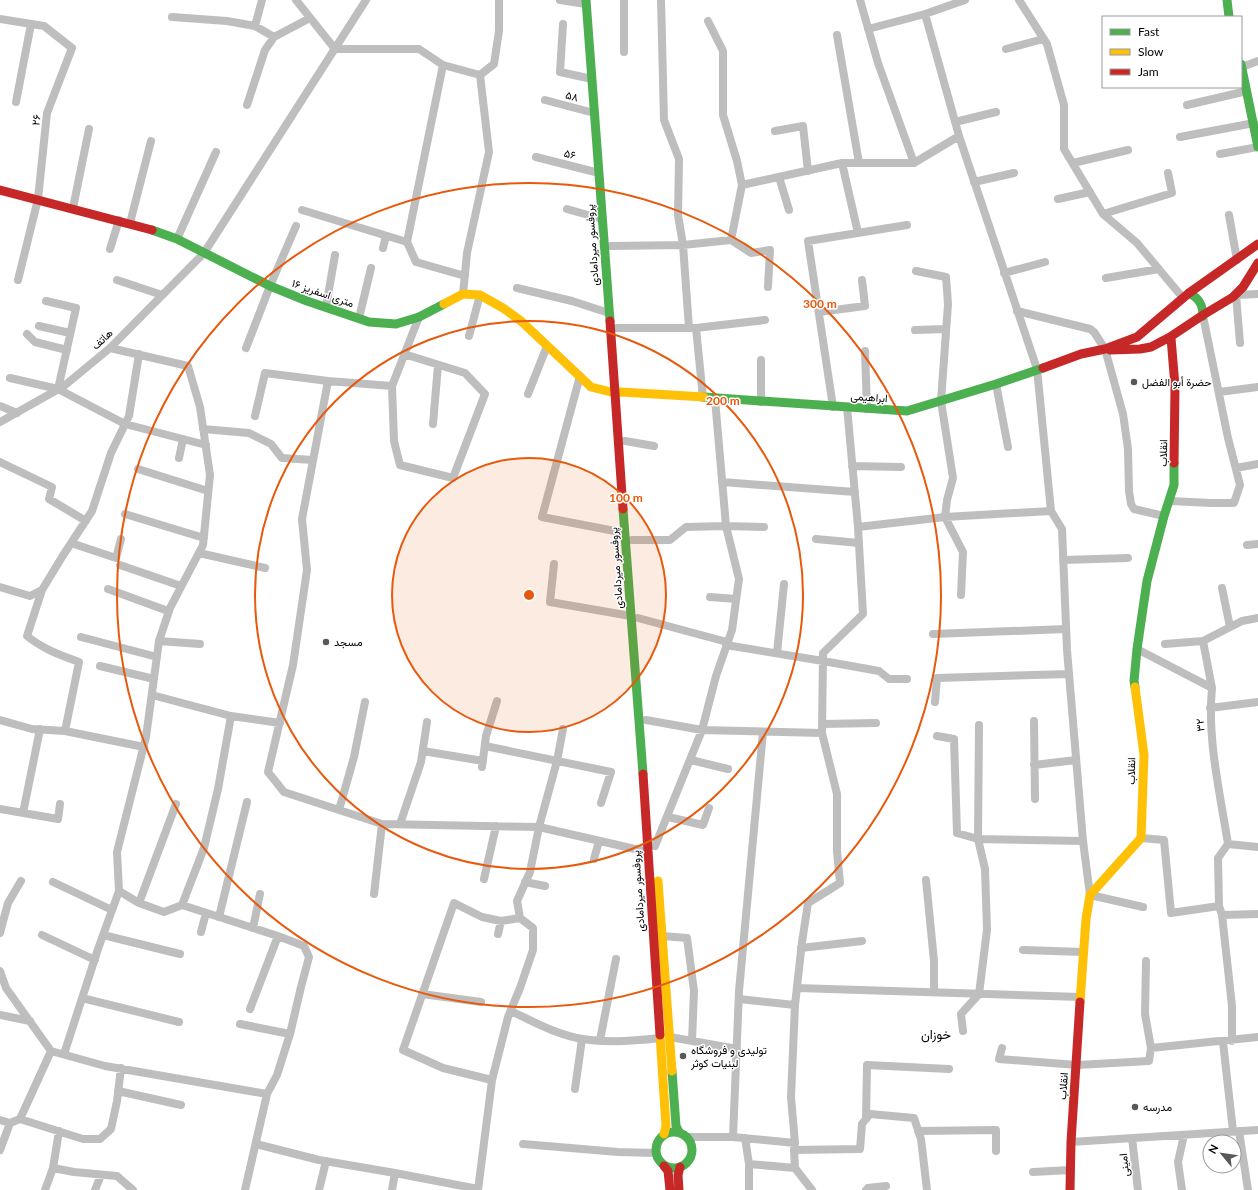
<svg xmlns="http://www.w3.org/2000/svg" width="1258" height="1190" viewBox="0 0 1258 1190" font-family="Lato,Vazirmatn,sans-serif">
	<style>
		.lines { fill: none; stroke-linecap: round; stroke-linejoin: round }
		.street { stroke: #bebebe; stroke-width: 8 }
		.fast { stroke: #4caf50; stroke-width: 9 }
		.slow { stroke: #ffc107; stroke-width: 9 }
		.jam { stroke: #c62828; stroke-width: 9 }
		.ring { fill: none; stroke: #e8590c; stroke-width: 2 }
		.poi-dot { fill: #595959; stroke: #fff; stroke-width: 1.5 }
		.labels { text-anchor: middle; stroke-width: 3; stroke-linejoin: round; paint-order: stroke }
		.street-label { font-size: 11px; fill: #000; stroke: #fff }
		.poi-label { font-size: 11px; fill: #000; stroke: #fff; text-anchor: start }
		.quarter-label { font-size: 13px; fill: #000; stroke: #fff }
		.centre { fill: #e8590c; stroke: #fff; stroke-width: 2 }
		.ring-label { font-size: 12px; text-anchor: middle; font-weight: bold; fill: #e8590c; stroke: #fff; stroke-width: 3; stroke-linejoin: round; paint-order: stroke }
	</style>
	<rect width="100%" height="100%" fill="#fff"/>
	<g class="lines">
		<path class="street" d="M296 0 335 49H419L443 65
			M560 0 586 4
			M661 0 664 120 679 159 678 215 683 245 689 328
			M860 0 878 63 914 163
			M1019 0 1047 44 1064 105V149L1103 214 1137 243 1183 298
			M925 14 959 136 1037 369 1051 511 1062 529 1067 650 1083 841 1090 895 1143 907
			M172 17 227 21 255 26 274 37
			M0 19 44 26 72 48 47 113 38 199 18 280
			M563 24 560 72 592 79
			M255 26 262 0
			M868 29 925 14 965 0
			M837 35 859 163
			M1006 49 1043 39
			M624 52V0
			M1242 67 1258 61
			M480 75 494 64 499 31V0
			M545 100 594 113
			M16 102 31 24
			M247 105 265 50 274 37 310 18
			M1187 105 1247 91
			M955 122 996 112
			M775 131 803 126 808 171
			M1180 137 1254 123
			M1220 154 1258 147
			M536 157 599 173
			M842 163 858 233
			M1073 163 1128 150
			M779 177 789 210
			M974 182 1014 173
			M742 185 842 163H914L959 136
			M1058 199 1090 192
			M73 208 89 129
			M567 209 602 219
			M302 210 407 242 443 65 480 75 489 152 467 253 463 294
			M1103 214 1172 193 1168 173
			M1229 215 1237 260
			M130 223 151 141
			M177 239 216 152
			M731 240 751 253 770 250 768 287
			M407 242 416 262 465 276
			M611 246 683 245 731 240 742 185 737 161 723 115V51L708 21
			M383 248 386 236
			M110 249 119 220
			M916 271 946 277 948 304 941 401 953 478 947 500 945 517 963 552 961 595
			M1004 273 1045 262
			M1106 278 1159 269
			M117 280 162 295
			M517 288 572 301 609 313
			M46 301 76 308 58 389
			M326 307 335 255
			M1017 311 1090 329 1094 332 1105 349 1123 414 1128 449 1129 491 1131 504 1134 509 1164 516
			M819 312 865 306 862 280
			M419 317 392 386 328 381 302 519 307 570 293 665 268 772 284 792 382 824 539 827 648 852
			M359 318 371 268
			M39 326 70 333
			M617 328H696L703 398
			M696 328 765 320
			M915 330 946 329
			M27 334 35 342 67 350
			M469 336 480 295
			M1240 343 1236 295 1258 294
			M246 348 270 286 296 226
			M865 351 867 409
			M580 376 542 517 625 533
			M10 378 58 389 125 424 206 445
			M996 384 1008 447
			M392 386 394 441 400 465 453 478 485 394 465 373 404 354
			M1219 392 1258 387
			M528 394 547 346
			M761 402V360
			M0 406 17 413
			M833 407 808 241 907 225
			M255 416 265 373 328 381
			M0 422 64 386 110 348 204 253 366 0
			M433 424 438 365
			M203 429 249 433 271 444 282 458 313 460
			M625 441 654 446
			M179 458 183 439
			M0 462 52 487 49 499 86 521
			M852 466 901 467
			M1236 468 1258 464
			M138 469 208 491
			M722 482 855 492
			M1170 501 1211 503H1234L1240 485 1228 438 1203 316
			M125 514 204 538
			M858 527 945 517 1051 511
			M816 539 859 543
			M632 540H670L686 527 726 526 715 399
			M71 543 116 558 121 539
			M1247 545 1258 544
			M199 553 265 568
			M1063 560 1128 558
			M554 564 550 602 631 616
			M120 565 181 586
			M0 587 30 596 42 590 62 557 92 511 111 453 129 416 139 354
			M1222 588 1230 627
			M108 589 168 611
			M42 590 27 636C43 649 60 655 79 662L65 731
			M710 597 736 599
			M638 618 727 642
			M933 634 1066 629
			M81 637 157 657
			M159 641 200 644
			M1165 644 1203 641
			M726 645 823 661 879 671 889 679H907
			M1137 649 1212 688C1207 739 1220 793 1228 844
			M777 653 784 584
			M100 666 154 679
			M1212 688 1203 641 1242 621 1258 618
			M152 695 231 716 280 723
			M935 702 937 678 1069 674
			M1210 708 1258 702
			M0 720 32 729 65 731 144 747
			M646 720 702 730 822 733
			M1034 721 1035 799
			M822 724 876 723
			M979 725 978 839 1083 841
			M763 732 739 991 733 1137 795 1143
			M937 736 954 739 957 833 978 839 985 869 987 930 979 994 961 1014 963 1031
			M485 746 611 772 601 803
			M423 751 483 761
			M691 760 728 769
			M1034 765 1076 760
			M482 767 486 736 497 701
			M0 809 58 819 60 804
			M339 810 354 757 365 702
			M23 813 40 729
			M668 817 703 825 709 808
			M400 824 421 762 427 722
			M1141 838 1164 840 1171 913 1219 906 1222 915 1258 914
			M1228 844 1258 847
			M655 846 702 730 716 676 732 630 739 579 726 526 764 527
			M594 859 599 841
			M484 879 496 826
			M926 880 934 961V992
			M53 882 112 910
			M525 882 545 886
			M119 891 139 903 164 912 182 905 278 936 304 946 309 957 301 987 290 1034 277 1075 267 1094
			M374 894 382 824
			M139 903 176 804
			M182 905 204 848 218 789 231 716
			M1219 906 1218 858 1228 844
			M1222 915 1232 1006V1041
			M219 917 247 802
			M253 928 260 894
			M201 932 206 913
			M0 933 8 903 21 881
			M498 934 501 921
			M42 935 95 960
			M103 935 180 954
			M662 936 687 938 694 991 692 1041
			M801 948 862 941
			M1023 950 1084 952
			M1146 961 1145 1014 1151 1048
			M0 971 6 988 51 1051 20 1119 10 1123 0 1150
			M797 988 1081 997
			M422 994 481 1002
			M82 998 179 1022
			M739 999 795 1005
			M250 1009 278 936
			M511 1011C534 1022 557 1035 583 1039 608 1043 635 1041 660 1038
			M0 1015 30 1021
			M240 1024 290 1034
			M670 1037 737 1049
			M600 1040 616 959
			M1223 1042 1233 1131
			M1002 1048 999 1059 1077 1065 1149 1061 1151 1048 1258 1037
			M51 1051 105 1066 267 1094 245 1190
			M64 1054 98 949 119 891 117 852 146 737 159 641 170 608 203 545 210 475 200 407 188 366 110 348
			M492 1080 443 1068 403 1050 454 903 482 917 501 921 520 918
			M575 1089 582 1039
			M118 1091 181 1105
			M20 1119 83 1139H100L111 1129 117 1101 121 1068
			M866 1119 867 1065 949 1069
			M0 1120 10 1123
			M918 1131 996 1130V1151
			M1239 1131 1248 1190
			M687 1137H733
			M745 1138 749 1164V1190
			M1132 1138 1138 1190
			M1071 1142 1258 1130
			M256 1144 319 1160 395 1173 392 1190
			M523 1144 618 1152 656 1153
			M794 1150 860 1149 862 1124 870 1114 914 1118 921 1139 927 1190
			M749 1164 795 1168
			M53 1168 59 1131
			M1033 1172 1070 1170
			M395 1173 478 1189
			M45 1190 53 1168 74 1172 117 1176 133 1190
			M95 1190 101 1175
			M319 1190 326 1161
			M478 1190 492 1080 508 1017 520 988 533 950V928L520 918 517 901 530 872 539 827 557 761 563 729
			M812 1190 795 1168 794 1150 795 1143 791 1097 795 1005 802 942 808 903 840 883 837 851V794L822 733 823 653 863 614 858 527 847 407
			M866 1190 868 1188 886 1186
			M1182 1190 1178 1162 1184 1135"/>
		<path class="fast" d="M586 0 610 321
			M1227 0 1229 17
			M1241 64 1258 147
			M152 230 177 239 270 286 307 301 369 322 396 324 419 317 444 304
			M1189 293C1199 298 1203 305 1203 316
			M704 397 907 411 996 384 1043 368
			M623 509 643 774
			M1135 687 1134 681 1137 649 1147 581 1164 516 1174 485V463
			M672 1071 676 1126 679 1132
			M656 1150a18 18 0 1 1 36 0a18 18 0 1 1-36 0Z"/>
		<path class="slow" d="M444 304 463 294 480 295 503 308 521 321 591 387 615 393 621 392 704 397
			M658 881 672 1071
			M1080 1002 1086 919 1090 895 1141 838 1144 755 1135 687
			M660 1035 666 1126 664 1134"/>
		<path class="jam" d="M0 190 152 230
			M610 321 623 509
			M1171 338 1175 386 1174 463
			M1110 350 1140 349 1151 347 1170 337 1203 315 1233 297 1243 287 1258 263
			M1043 368 1081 354 1105 349 1137 337 1189 293 1258 244
			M643 774 660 1035
			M664 1166 668 1171 670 1190
			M679 1190 678 1175 680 1167
			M1070 1190 1071 1142 1080 1002"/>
	</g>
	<circle cx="529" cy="595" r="137" fill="#e8590c" fill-opacity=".12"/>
	<g class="ring">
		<circle cx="529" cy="595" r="137"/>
		<circle cx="529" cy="595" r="274"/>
		<circle cx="529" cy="595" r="412"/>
	</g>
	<g class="poi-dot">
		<circle cx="1134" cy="382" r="4"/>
		<circle cx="326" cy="642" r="4"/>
		<circle cx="683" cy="1056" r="4"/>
		<circle cx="1135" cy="1107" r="4"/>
	</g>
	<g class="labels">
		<g class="street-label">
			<text transform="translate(572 96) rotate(14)" y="4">۵۸</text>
			<text transform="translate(36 120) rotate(-82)" y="4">۲۶</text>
			<text transform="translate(570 154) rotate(14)" y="4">۵۶</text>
			<text transform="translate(592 245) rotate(-94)" y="4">پروفسور میردامادی</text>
			<text transform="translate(323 293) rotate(19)" y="4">۱۶ متری اسفریز</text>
			<text transform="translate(102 339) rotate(-43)" y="4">هاتف</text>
			<text transform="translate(869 397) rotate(4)" y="4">ابراهیمی</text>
			<text transform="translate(1163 453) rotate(-89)" y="4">انقلاب</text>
			<text transform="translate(616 568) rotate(-94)" y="4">پروفسور میردامادی</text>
			<text transform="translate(1200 725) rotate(-95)" y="4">۳۲</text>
			<text transform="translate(1131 771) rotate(-89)" y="4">انقلاب</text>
			<text transform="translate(638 891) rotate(-94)" y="4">پروفسور میردامادی</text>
			<text transform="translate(1063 1086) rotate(-86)" y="4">انقلاب</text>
			<text transform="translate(1124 1165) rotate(-96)" y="4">امینی</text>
		</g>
		<g class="poi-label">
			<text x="1142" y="386">حضرة أبو الفضل</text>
			<text x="334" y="646">مسجد</text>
			<text x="691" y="1054">تولیدی و فروشگاه<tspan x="691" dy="13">لبنیات کوثر</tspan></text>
			<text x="1143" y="1111">مدرسه</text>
		</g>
		<g class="quarter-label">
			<text x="936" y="1039">خوزان</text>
		</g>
	</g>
	<circle cx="529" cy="595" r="6" class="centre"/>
	<g class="ring-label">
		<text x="820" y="308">300 m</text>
		<text x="723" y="405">200 m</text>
		<text x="626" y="502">100 m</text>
	</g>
	<rect x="1102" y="16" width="140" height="72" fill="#ffffff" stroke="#999999"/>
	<rect x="1110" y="29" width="20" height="6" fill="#4caf50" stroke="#999999"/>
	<text x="1138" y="36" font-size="12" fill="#000000">Fast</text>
	<rect x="1110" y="49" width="20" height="6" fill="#ffc107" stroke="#999999"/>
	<text x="1138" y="56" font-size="12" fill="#000000">Slow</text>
	<rect x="1110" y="69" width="20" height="6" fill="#c62828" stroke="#999999"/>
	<text x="1138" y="76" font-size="12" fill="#000000">Jam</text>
	<g transform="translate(1222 1154) rotate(299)"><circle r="19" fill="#ffffff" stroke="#999999"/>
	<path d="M0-3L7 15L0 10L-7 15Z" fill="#595959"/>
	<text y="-6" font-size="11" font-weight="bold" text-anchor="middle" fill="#000000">N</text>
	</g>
</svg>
